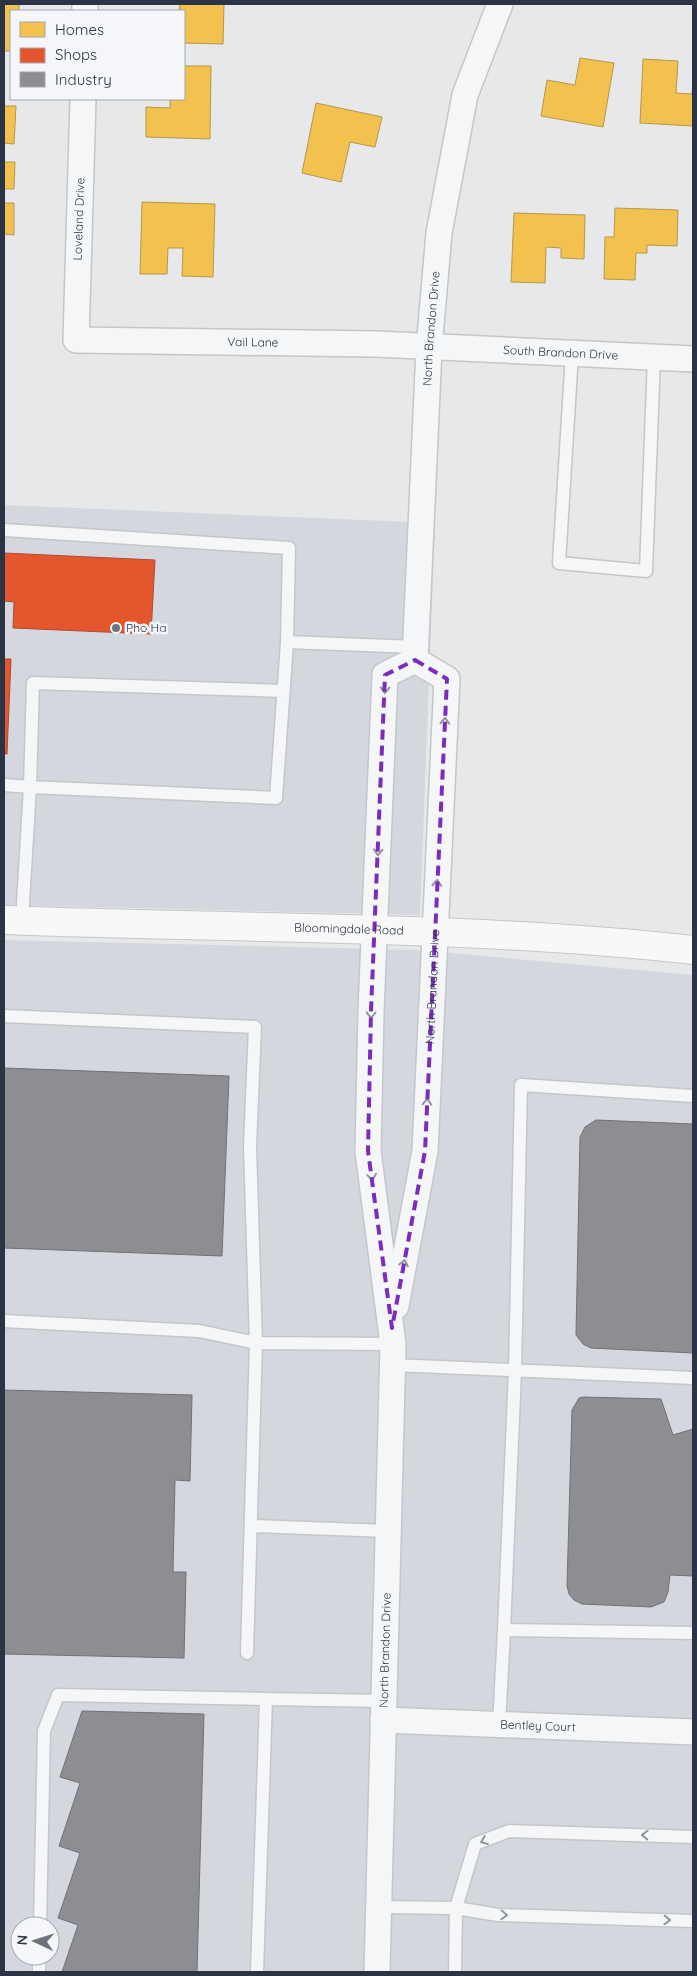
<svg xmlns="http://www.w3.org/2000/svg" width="697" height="1976" viewBox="0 0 697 1976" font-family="Quicksand,sans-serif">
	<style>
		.built { fill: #d4d7dd; fill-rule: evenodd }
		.homes { fill: #f2c14e; stroke: #b6974b }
		.shops { fill: #e4572e; stroke: #ac4c35 }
		.industry { fill: #8d8d92; stroke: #70727b }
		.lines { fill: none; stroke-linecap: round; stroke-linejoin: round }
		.service-casing { stroke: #c4c6c8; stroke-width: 15 }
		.minor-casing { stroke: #c4c6c8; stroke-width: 28 }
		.secondary-casing { stroke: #c4c6c8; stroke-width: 30 }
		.service { stroke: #f5f6f7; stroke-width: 12 }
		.minor { stroke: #f5f6f7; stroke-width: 25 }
		.secondary { stroke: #f8f8f8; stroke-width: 28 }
		.oneway { stroke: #90959e }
		.marked { fill: none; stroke: #7b2cbf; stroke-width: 4; stroke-dasharray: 10 6; stroke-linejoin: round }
		.poi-dot { fill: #6c737f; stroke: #f4f6f9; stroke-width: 2 }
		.labels { text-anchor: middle; stroke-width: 5; stroke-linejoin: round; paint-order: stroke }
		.street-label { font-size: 12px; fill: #2b3445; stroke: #f4f6f9 }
		.poi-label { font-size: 12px; fill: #2b3445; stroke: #f4f6f9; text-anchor: start }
	</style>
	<rect width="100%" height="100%" fill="#e6e8ea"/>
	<path class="built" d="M4 505 435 523 420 915 4 905Z
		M4 940 418 950 693 975V1972H4ZM20 1926H50V1956H20Z"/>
	<path class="homes" d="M4 4H19V11H11V51H4Z
		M180 4H224L223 44 184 43V11H179Z
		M580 58 614 63 603 127 541 116 547 80 575 85Z
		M643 59 678 61 676 93 692 94 693 81V126L640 123Z
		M184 66H211L210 139 146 137V107L170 108V99H184Z
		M316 103 382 117 375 147 350 142 341 182 302 173Z
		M4 106H16L14 144 4 143Z
		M4 162H15L14 189H4Z
		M142 202 215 204 213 277 182 276 183 248H168L167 274H140Z
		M4 203H14V235L4 234Z
		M615 208 678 210 677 246 647 245V253H636L635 280 604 279 605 237H614Z
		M514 213 585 215 584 259 561 258V248L546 247 545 283 511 282Z"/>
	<path class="shops" d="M4 553 155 560 151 634 13 628 14 602 4 601Z
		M4 659H11L7 754H4Z"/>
	<path class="industry" d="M4 1068 229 1076 222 1256 4 1248Z
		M596 1120 693 1124V1353L591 1348 583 1344 576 1335 580 1137 585 1127Z
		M4 1390 192 1395 190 1481 175 1480 173 1572H186L184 1658 4 1654Z
		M584 1397 661 1399 673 1435 693 1429V1576L670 1575 668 1592 664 1602 651 1607 582 1604 574 1600 569 1594 567 1586 572 1410 579 1398Z
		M82 1711 204 1714 197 1972H62L78 1925 58 1918 80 1853 59 1846 80 1783 60 1777Z"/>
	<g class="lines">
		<g class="service-casing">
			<path id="service" d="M572 354 559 563 646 571 654 357
				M4 530 289 548 287 642 416 647
				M284 691 33 683 30 787 276 798 287 642
				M4 785 30 787 22 920
				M4 1016 255 1027 250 1146 256 1343 393 1344
				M693 1096 521 1085 515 1371 504 1630 693 1633
				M4 1321 199 1331 256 1343 247 1653
				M393 1365 693 1378
				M251 1526 388 1531
				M499 1725 504 1630
				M693 1837 509 1831 475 1844 456 1908 498 1915 693 1921
				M379 1907 456 1908 455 1972
				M40 1926 44 1731 58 1695 266 1699
				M39 1972V1956
				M257 1972 266 1699 384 1701"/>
		</g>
		<g class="minor-casing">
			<g id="minor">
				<path d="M85 11V4"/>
				<path id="s1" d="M83 99 76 340 376 344 693 359"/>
				<path id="s2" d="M415 660 429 348 439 233 465 95 500 4"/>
				<path id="s3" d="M396 1306 425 1151 447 679 415 660"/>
				<path id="s4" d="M383 1720 693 1732"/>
				<path id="s5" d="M377 1972 393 1344 368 1151 371 1011 385 675 415 660"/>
			</g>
		</g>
		<g class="secondary-casing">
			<g id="secondary">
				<path id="s6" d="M4 920C234 929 464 925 693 950"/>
			</g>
		</g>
		<use href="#service" class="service"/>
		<use href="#minor" class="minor"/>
		<use href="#secondary" class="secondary"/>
	</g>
	<defs><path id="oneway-chevron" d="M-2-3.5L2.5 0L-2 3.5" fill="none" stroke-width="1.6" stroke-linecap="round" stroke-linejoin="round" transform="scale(1.25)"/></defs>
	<g class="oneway">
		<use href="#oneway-chevron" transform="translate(385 690) rotate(92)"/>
		<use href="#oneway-chevron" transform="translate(445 721) rotate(-87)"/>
		<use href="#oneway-chevron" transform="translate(378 852) rotate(93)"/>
		<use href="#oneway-chevron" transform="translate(437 883) rotate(-87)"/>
		<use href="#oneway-chevron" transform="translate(371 1015) rotate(92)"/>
		<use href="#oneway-chevron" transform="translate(427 1102) rotate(-88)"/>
		<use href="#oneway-chevron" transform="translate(372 1177) rotate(82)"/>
		<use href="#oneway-chevron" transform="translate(404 1263) rotate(-79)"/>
		<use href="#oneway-chevron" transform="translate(645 1835) rotate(-178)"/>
		<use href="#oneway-chevron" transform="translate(484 1841) rotate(158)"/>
		<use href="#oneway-chevron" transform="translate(504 1915) rotate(3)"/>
		<use href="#oneway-chevron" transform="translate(667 1920) rotate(2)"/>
	</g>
	<path class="marked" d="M415 660 447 679 425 1151 392 1328 368 1151 371 1011 385 675Z"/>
	<circle class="poi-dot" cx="116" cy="628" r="5"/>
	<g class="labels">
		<g class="street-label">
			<text transform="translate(79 219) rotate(-88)" y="4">Loveland Drive</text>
			<text dy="4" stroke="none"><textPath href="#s2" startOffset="332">North Brandon Drive</textPath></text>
			<text dy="4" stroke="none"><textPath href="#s1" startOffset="418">Vail Lane</textPath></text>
			<text dy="4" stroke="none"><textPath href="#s1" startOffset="726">South Brandon Drive</textPath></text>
			<text dy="4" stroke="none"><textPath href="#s6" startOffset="345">Bloomingdale Road</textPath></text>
			<text dy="4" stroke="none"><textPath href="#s3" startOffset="322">North Brandon Drive</textPath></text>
			<text dy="4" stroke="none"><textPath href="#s5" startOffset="322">North Brandon Drive</textPath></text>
			<text dy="4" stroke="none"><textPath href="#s4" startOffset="155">Bentley Court</textPath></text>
		</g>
		<g class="poi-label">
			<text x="126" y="632">Pho Ha</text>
		</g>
	</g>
	<rect width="697" height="1976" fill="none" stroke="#2b3445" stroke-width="10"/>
	<rect x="10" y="10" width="175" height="90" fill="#f4f6f9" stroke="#a4a8b1"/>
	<rect x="20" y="22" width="25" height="15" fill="#f2c14e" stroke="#a4a8b1"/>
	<text x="55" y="35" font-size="15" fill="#2b3445">Homes</text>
	<rect x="20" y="48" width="25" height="15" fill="#e4572e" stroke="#a4a8b1"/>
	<text x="55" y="60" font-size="15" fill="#2b3445">Shops</text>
	<rect x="20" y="72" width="25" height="15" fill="#8d8d92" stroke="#a4a8b1"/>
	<text x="55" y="85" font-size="15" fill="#2b3445">Industry</text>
	<g transform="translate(35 1941) rotate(274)"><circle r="24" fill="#f4f6f9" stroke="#a4a8b1"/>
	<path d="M0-4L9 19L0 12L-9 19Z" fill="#6c737f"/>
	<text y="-8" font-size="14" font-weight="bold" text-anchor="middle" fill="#2b3445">N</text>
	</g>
</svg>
